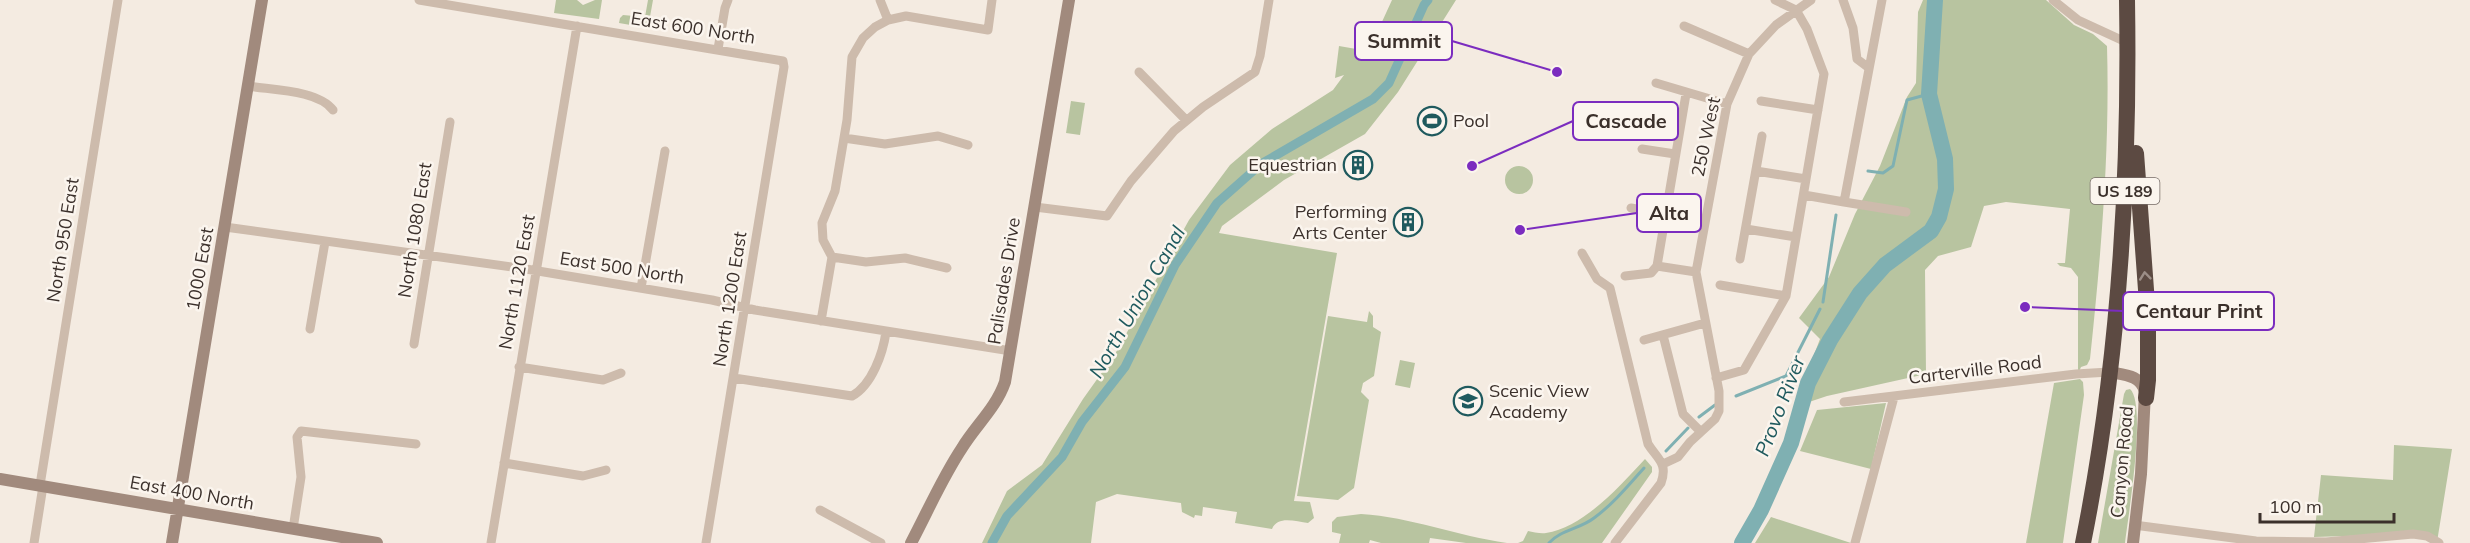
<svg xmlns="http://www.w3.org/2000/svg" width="2470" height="543" viewBox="0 0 2470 543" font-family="Mulish,sans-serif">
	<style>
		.green { fill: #b8c4a0 }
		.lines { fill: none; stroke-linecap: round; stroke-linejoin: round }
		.stream { stroke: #7fb0b2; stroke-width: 3 }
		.canal { stroke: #7fb0b2; stroke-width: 9 }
		.river { stroke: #7fb0b2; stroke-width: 16 }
		.street { stroke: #cdbbac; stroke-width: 9 }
		.secondary { stroke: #a18a7d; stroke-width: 12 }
		.highway { stroke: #5c4a42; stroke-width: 16 }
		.oneway { stroke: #9c8e87 }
		.labels { text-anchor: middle; stroke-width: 5; stroke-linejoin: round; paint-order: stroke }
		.shield { fill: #fbf5ee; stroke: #756b66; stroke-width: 1.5 }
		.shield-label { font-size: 16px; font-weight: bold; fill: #3b302b }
		.street-label { font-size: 18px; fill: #3b302b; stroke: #fbf5ee }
		.poi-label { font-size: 18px; fill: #3b302b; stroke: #fbf5ee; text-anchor: start }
		.water-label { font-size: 20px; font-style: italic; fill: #1f5a5e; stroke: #fbf5ee }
		.leader { fill: none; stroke: #7b2cbf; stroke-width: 2 }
		.callout-dot { fill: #7b2cbf; stroke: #fbf5ee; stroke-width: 2 }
		.callout { fill: #fbf5ee; stroke: #7b2cbf; stroke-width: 2 }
		.callout-label { font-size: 20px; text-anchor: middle; font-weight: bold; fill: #3b302b }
	</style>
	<rect width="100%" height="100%" fill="#f4ebe1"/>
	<path class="green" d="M556 0H577L583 5 595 0H602L599 19 554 13Z
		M648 0H653L648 28 619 23 620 18 623 15 645 17Z
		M1392 0H1456L1398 92 1365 134 1284 180 1222 226 1219 233 1337 253 1294 501 1310 502 1314 518 1308 523C1296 522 1278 515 1272 529L1235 523 1237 512 1203 507 1202 516 1195 515 1194 518 1182 512 1181 503 1117 494 1096 502 1091 543H982L1007 491 1042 465 1083 399 1115 354 1189 220 1230 165 1272 129 1333 90 1344 75 1335 78 1339 46 1362 50 1375 37Z
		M1923 0H2046L2074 25 2093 34 2107 46C2110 151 2101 255 2090 359L2087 365 2081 367 2078 374V277L2071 268 2060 266 2057 263H2065L2070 209 2006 202 1984 206 1971 247 1938 256 1925 270 1926 374 1827 396 1794 407 1820 339 1799 318 1829 277 1855 214 1880 166 1907 97 1916 83 1918 12Z
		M1071 101 1085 103 1080 135 1066 133Z
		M1505 180a14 14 0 1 1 28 0a14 14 0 1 1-28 0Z
		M1369 311 1373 316V327L1381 332 1374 376 1363 383 1361 392 1369 400 1354 488 1338 500 1297 496 1328 316 1367 322Z
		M1400 360 1415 363 1410 388 1395 385Z
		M2080 379 2083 382 2084 395 2063 543H2026L2054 383Z
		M2130 389C2147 404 2128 517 2125 543H2098L2124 394 2126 390Z
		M1886 403 1871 469 1800 451 1817 410Z
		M2394 445 2452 449 2437 542 2412 534 2314 537 2321 475 2393 480Z
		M1645 459 1652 467V472L1602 543H1518L1523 541 1528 531C1533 532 1541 534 1546 533 1584 527 1620 486 1645 459Z
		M1361 514C1411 517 1457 536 1507 543H1466L1430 538 1429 543H1381L1370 540 1369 543H1339L1341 534 1332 532V522L1337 517Z
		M1771 517 1851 543H1755Z"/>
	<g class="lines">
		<path class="stream" d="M1868 171 1883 173 1893 166 1907 100 1929 94
			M1823 302 1836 215
			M1736 396 1786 376 1820 309
			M1699 417 1715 405
			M1666 451 1688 428
			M1549 543C1560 530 1580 529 1594 518 1613 504 1628 486 1644 468"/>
		<path class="canal" d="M992 543 1007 516 1062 457 1082 422 1125 367 1175 265 1217 203 1261 164 1373 99 1389 83 1424 5 1428 0"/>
		<path class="river" d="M1742 543 1761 510 1791 443 1808 383 1830 340 1860 293 1885 265 1931 231 1939 217 1946 189 1945 159 1929 94 1935 0"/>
		<path class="street" d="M419 0 783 61 784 67 706 543
			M880 0 888 20
			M1843 0 1853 28 1857 59 1869 68
			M2053 0 2078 20 2128 43
			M1684 26 1749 54
			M718 49 725 8 728 0
			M1139 72 1186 120
			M1656 83 1727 104
			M248 86C272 90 318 90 333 110
			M1761 101 1818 110
			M844 138 885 144 938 136 968 145
			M1642 149 1675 154
			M1756 171 1806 179
			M1804 195 1844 202 1882 0
			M1844 202 1906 212
			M1035 207 1107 216 1131 181 1174 131 1203 107 1255 72 1260 56 1269 0
			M1631 208 1664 214
			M225 227 526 269 712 300 755 310 1011 351
			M1746 229 1796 237
			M1582 253 1597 279 1610 288 1648 444C1658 460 1668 463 1661 483L1615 543
			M832 257 866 262 905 258 947 268
			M1740 259 1762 136
			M1657 266 1686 94
			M1625 276 1651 273 1657 266 1696 272
			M1720 285 1786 296
			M641 288 665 151
			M821 321 832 257 823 240 822 223 835 191 847 120 852 57 863 38 875 27 888 20 906 16 988 30 992 0
			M310 329 325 242
			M1663 335 1683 414 1700 431
			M1644 340 1705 323
			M414 344 450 122
			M519 367 603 380 621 373
			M734 378 852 396C872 385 883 353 886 332
			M1716 378 1744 370 1786 296 1824 74 1807 29 1796 10 1775 0
			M1844 402 2076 374 2109 372
			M504 463 583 476 606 470
			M1663 464 1678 457 1690 442 1715 419 1719 411V391L1696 272 1727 104 1749 54 1776 25 1811 0
			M40 485 118 0
			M820 510 881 543
			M2134 525 2256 541 2326 542 2413 534 2427 536 2439 543
			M293 529 301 477 297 437 301 431 416 444
			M34 543 43 486
			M491 543 577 26
			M1855 543 1894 397"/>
		<path class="secondary" d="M2109 372C2124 375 2141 375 2145 392L2141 474 2133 543
			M0 479 377 543
			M172 543 262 0
			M911 543C928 511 942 478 962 448 976 425 996 408 1005 382L1069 0"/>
		<path class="highway" d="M2136 153 2148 317V380L2146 398
			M2083 543C2119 364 2130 182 2127 0"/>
	</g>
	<defs><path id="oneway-chevron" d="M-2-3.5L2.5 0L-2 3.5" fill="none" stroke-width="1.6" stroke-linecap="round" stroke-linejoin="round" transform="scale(1.5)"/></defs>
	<use class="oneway" href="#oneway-chevron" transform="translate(2145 276) rotate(-96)"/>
	<defs>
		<g id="stadium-ring" transform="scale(1.5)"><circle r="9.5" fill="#fbf5ee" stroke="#1f5a5e" stroke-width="1.5"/><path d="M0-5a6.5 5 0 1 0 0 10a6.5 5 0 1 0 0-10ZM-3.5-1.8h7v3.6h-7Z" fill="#1f5a5e"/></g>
		<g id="building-ring" transform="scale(1.5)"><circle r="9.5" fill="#fbf5ee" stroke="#1f5a5e" stroke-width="1.5"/><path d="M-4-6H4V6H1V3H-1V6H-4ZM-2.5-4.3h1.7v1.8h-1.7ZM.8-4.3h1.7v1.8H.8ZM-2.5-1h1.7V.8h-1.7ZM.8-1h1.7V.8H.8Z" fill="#1f5a5e"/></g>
		<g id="school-ring" transform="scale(1.5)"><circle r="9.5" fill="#fbf5ee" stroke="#1f5a5e" stroke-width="1.5"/><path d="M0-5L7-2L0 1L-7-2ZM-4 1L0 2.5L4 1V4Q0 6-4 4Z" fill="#1f5a5e"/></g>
	</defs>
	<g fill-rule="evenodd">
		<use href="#stadium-ring" x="1432" y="121"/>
		<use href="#building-ring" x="1358" y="165"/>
		<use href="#building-ring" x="1408" y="222"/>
		<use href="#school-ring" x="1468" y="401"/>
	</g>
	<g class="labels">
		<rect class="shield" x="2090.5" y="178" width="69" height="26" rx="4.5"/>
		<g class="shield-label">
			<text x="2125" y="197">US 189</text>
		</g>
		<g class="street-label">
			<text transform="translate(693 28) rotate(9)" y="6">East 600 North</text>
			<text transform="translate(1706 137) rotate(-78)" y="6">250 West</text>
			<text transform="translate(415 230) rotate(-81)" y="6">North 1080 East</text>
			<text transform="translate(63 240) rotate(-81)" y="6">North 950 East</text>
			<text transform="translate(622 268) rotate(9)" y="6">East 500 North</text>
			<text transform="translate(200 269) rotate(-80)" y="6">1000 East</text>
			<text transform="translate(1004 281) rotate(-81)" y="6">Palisades Drive</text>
			<text transform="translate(517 282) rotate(-80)" y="6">North 1120 East</text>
			<text transform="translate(730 299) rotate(-81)" y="6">North 1200 East</text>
			<text transform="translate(1975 370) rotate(-7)" y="6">Carterville Road</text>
			<text transform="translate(2122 462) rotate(-85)" y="6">Canyon Road</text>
			<text transform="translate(192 493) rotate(10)" y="6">East 400 North</text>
		</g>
		<g class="poi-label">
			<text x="1453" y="127">Pool</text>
			<text x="1337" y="171" text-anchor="end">Equestrian</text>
			<text x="1387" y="218" text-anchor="end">Performing<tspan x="1387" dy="21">Arts Center</tspan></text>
			<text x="1489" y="397">Scenic View<tspan x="1489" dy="21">Academy</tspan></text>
		</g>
		<g class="water-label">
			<text transform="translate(1137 302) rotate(-60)" y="7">North Union Canal</text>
			<text transform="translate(1780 406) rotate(-69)" y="7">Provo River</text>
		</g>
	</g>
	<path class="leader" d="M1557 72L1452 41M1472 166L1573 121M1520 230L1637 213M2025 307L2123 311"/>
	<g class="callout-dot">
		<circle cx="1557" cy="72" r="6"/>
		<circle cx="1472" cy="166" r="6"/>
		<circle cx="1520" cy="230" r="6"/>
		<circle cx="2025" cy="307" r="6"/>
	</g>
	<g class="callout">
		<rect x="1355" y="22" width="97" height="38" rx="6"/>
		<rect x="1573" y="102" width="105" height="38" rx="6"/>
		<rect x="1637" y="194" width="64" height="38" rx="6"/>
		<rect x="2123" y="292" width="151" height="38" rx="6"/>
	</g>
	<g class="callout-label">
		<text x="1404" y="48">Summit</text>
		<text x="1626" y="128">Cascade</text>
		<text x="1669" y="220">Alta</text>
		<text x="2199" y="318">Centaur Print</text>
	</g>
	<path d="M2260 513v9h134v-9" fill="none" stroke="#3b302b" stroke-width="3"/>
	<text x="2269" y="513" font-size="18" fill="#3b302b" stroke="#fbf5ee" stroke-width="4.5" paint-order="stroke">100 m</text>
</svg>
